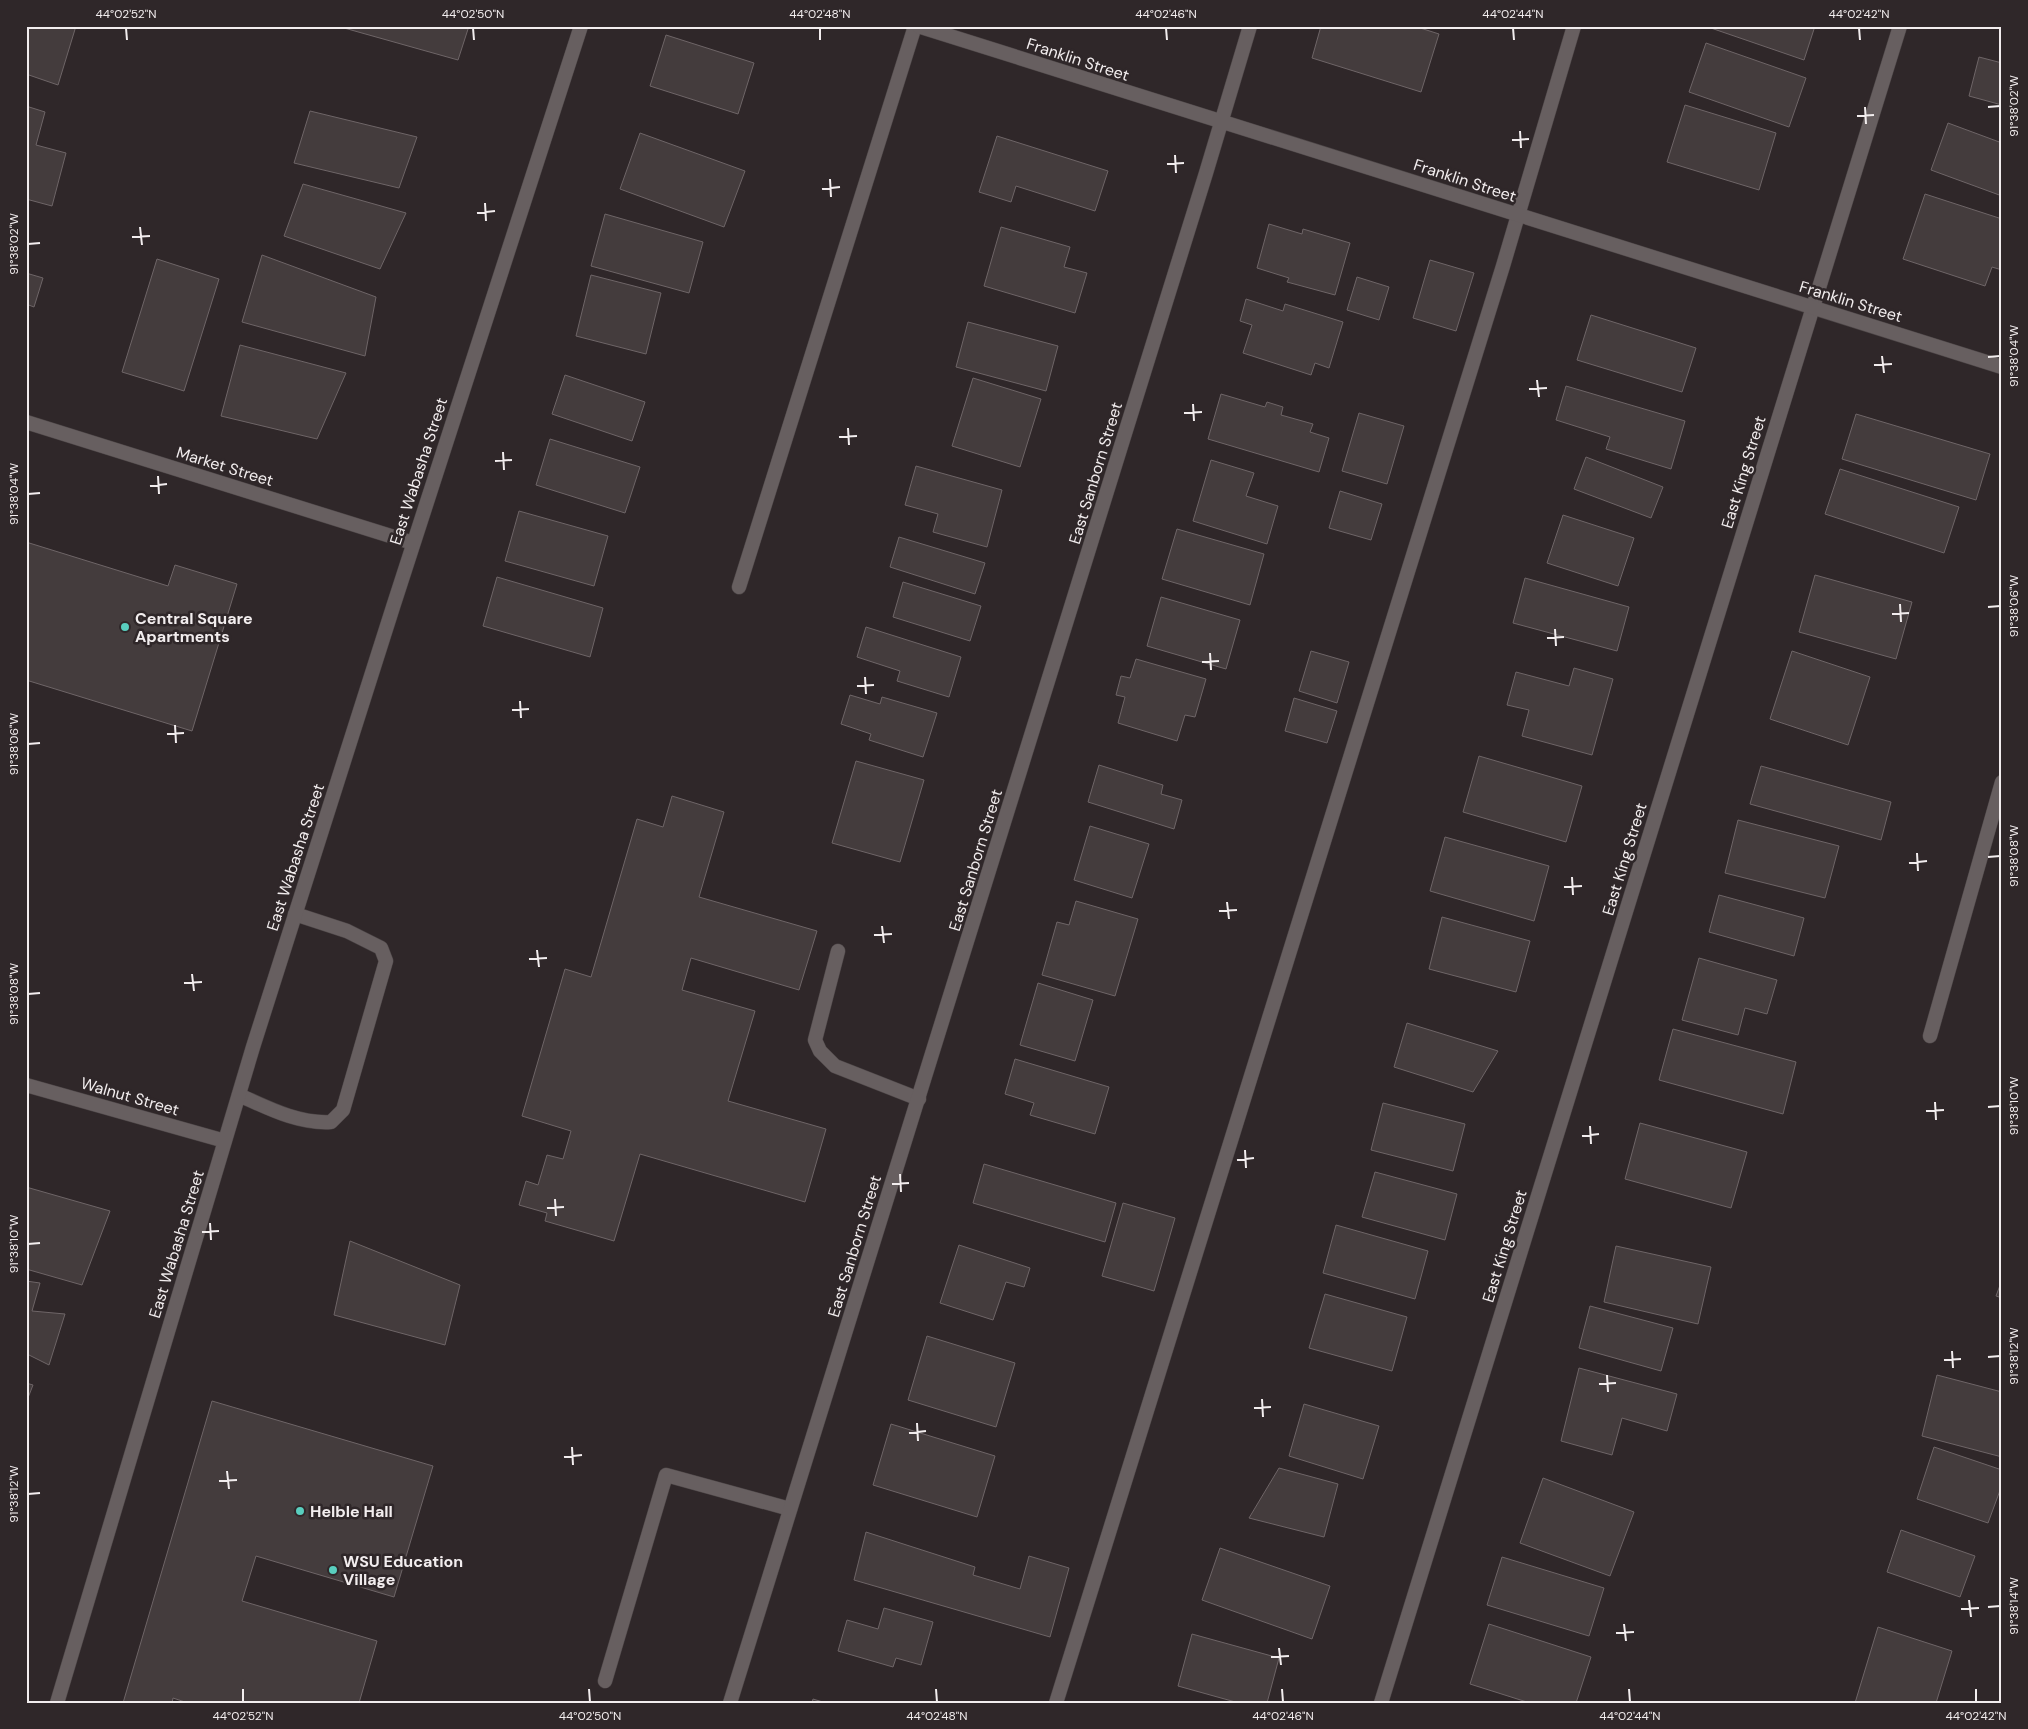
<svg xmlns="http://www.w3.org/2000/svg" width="2028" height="1729" viewBox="0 0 2028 1729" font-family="'DM Sans',sans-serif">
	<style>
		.building { fill: #443c3d; stroke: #6e6567 }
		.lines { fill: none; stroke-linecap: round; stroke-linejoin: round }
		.service-casing { stroke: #4c4546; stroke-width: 15 }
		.minor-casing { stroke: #4c4546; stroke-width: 15 }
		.tertiary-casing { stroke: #4c4546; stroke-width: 15 }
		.service { stroke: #675f60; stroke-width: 14 }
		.minor { stroke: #675f60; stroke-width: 14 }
		.tertiary { stroke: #675f60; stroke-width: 14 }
		.ticks { fill: none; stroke: #f2edee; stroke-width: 2 }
		.poi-dot { fill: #59cebe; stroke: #2f2729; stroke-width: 2 }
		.labels { text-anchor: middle; stroke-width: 5; stroke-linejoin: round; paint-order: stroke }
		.street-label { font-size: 16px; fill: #f2edee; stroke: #2f2729 }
		.poi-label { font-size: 16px; font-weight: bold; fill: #f2edee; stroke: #2f2729; text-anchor: start }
		.neatline { fill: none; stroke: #f2edee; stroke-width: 2 }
		.ticks-label { font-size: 12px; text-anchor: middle; fill: #f2edee }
	</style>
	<rect width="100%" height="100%" fill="#2f2729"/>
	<path class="building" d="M26 26H76L58 85 26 74Z
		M337 26H469L458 60Z
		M1321 26H1414L1439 34 1421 92 1312 58Z
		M1705 26H1815L1804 60Z
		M666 35 754 63 738 114 650 86Z
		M1706 43 1806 78 1789 127 1689 92Z
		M1979 57 2002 63V105L1969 96Z
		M1685 105 1776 133 1759 190 1667 162Z
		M26 106 45 112 36 145 66 153 52 206 26 199Z
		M310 111 417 137 399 188 294 163Z
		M1948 123 2002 143V196L1931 170Z
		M640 133 745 171 724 227 620 189Z
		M997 136 1108 171 1095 211 1016 186 1011 202 979 192Z
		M303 184 406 213 380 269 284 236Z
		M1925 194 2002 219V270L1992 267 1985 286 1903 259Z
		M605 214 703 242 689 293 591 266Z
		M1269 224 1302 234 1303 229 1350 243 1335 295 1287 282 1289 278 1257 268Z
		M1001 227 1070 247 1064 267 1087 273 1075 313 984 286Z
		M262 255 376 297 365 356 242 322Z
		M157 259 219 279 184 391 122 372Z
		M1430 260 1474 273 1456 331 1413 318Z
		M26 273 43 278 34 307 26 304Z
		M591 275 661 293 646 354 576 336Z
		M1357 277 1389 287 1379 320 1347 310Z
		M1246 299 1283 311 1285 304 1343 322 1329 368 1315 363 1311 375 1243 353 1252 325 1240 321Z
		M1591 315 1696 348 1682 392 1577 360Z
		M968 322 1058 346 1046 391 956 367Z
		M240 345 346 373 317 439 221 416Z
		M565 375 645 402 632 441 552 414Z
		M973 378 1041 399 1020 467 952 446Z
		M1566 386 1685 421 1671 469 1606 449 1610 437 1556 420Z
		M1221 394 1265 407 1267 402 1283 407 1281 415 1313 424 1310 432 1329 438 1319 472 1208 439Z
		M1359 413 1404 426 1387 484 1342 471Z
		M1856 414 1990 454 1976 500 1842 459Z
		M550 439 640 467 625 513 536 485Z
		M1586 457 1663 487 1651 518 1574 489Z
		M1211 460 1254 473 1246 496 1278 506 1267 544 1193 521Z
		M916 466 1002 490 987 547 933 532 938 514 905 505Z
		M1840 469 1959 507 1944 553 1825 514Z
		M1340 491 1382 504 1371 540 1329 528Z
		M519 511 608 536 594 586 505 561Z
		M1563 515 1634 538 1618 586 1547 563Z
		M1177 529 1264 554 1250 605 1162 579Z
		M899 537 985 563 975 594 890 567Z
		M26 542 168 586 175 565 237 584 192 731 26 680Z
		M1815 575 1912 602 1896 659 1799 632Z
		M497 577 603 608 590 657 483 626Z
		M1525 578 1629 607 1617 651 1513 623Z
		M903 582 981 606 970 641 893 617Z
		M1161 597 1240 620 1226 669 1147 646Z
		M866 627 961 657 949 697 897 681 900 671 857 657Z
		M1311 651 1349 662 1337 703 1299 691Z
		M1792 651 1870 677 1848 745 1770 719Z
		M1136 659 1206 679 1195 717 1185 715 1177 741 1118 723 1125 697 1116 695 1121 676 1130 678Z
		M1574 668 1613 679 1592 755 1522 736 1529 710 1507 705 1516 672 1569 686Z
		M850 695 880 704 882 697 937 713 923 757 869 740 871 734 841 724Z
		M1294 698 1337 711 1327 743 1285 731Z
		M1479 756 1582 786 1566 842 1463 812Z
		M856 761 924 780 900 862 832 843Z
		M1099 765 1163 785 1161 794 1182 800 1174 829 1088 802Z
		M1761 766 1891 802 1881 840 1750 804Z
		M672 796 724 812 699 897 817 931 799 990 691 958 682 990 755 1011 728 1101 826 1129 805 1202 640 1154 614 1241 545 1221 547 1213 519 1205 526 1181 538 1185 547 1155 563 1159 571 1131 522 1116 565 969 591 977 637 819 663 827Z
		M1738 820 1839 846 1825 898 1725 873Z
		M1090 826 1149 844 1132 898 1074 880Z
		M1445 837 1549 866 1534 921 1430 891Z
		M1719 895 1804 918 1794 956 1709 932Z
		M1076 901 1138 919 1115 996 1042 975 1057 922 1069 925Z
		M1442 917 1530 941 1516 992 1429 969Z
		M1699 958 1777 980 1767 1014 1745 1008 1738 1035 1682 1020Z
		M1038 983 1093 1000 1075 1061 1020 1045Z
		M1407 1023 1498 1051 1473 1092 1394 1067Z
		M1673 1029 1796 1062 1783 1114 1659 1080Z
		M1015 1059 1109 1087 1095 1134 1030 1115 1034 1103 1005 1094Z
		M1383 1103 1465 1124 1453 1171 1371 1150Z
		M1640 1123 1747 1152 1731 1208 1625 1179Z
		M984 1164 1116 1203 1105 1242 973 1203Z
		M1375 1172 1457 1194 1445 1240 1362 1217Z
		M26 1187 110 1211 82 1285 26 1269Z
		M1123 1203 1175 1218 1154 1291 1102 1276Z
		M1336 1225 1428 1251 1415 1299 1323 1273Z
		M350 1241 460 1285 445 1345 334 1315Z
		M959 1245 1030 1268 1024 1287 1006 1282 993 1320 940 1303Z
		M1616 1246 1711 1267 1698 1324 1604 1302Z
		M2002 1280V1298L1996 1296Z
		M26 1281 40 1283 32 1311 65 1314 49 1365 27 1354 26 1358Z
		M1325 1294 1407 1317 1392 1371 1309 1348Z
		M1590 1306 1673 1328 1661 1371 1579 1348Z
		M927 1336 1015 1363 996 1427 908 1400Z
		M1579 1368 1677 1394 1667 1431 1622 1418 1612 1455 1561 1441Z
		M1937 1375 2002 1392V1457L1922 1436Z
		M26 1383 33 1385 26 1403Z
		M212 1401 433 1466 394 1597 256 1556 242 1601 377 1641 359 1703H188L173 1698 172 1703H123Z
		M1304 1404 1379 1426 1363 1479 1289 1456Z
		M891 1424 995 1456 977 1517 873 1485Z
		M1934 1447 2002 1470V1485L1988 1523 1917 1499Z
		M1279 1468 1338 1484 1324 1537 1249 1518Z
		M1543 1478 1634 1512 1610 1576 1520 1543Z
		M1901 1530 1975 1556 1960 1597 1887 1572Z
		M866 1532 975 1567 973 1575 1020 1589 1029 1556 1069 1568 1050 1637 854 1580Z
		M1220 1548 1330 1586 1312 1639 1202 1600Z
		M1502 1557 1604 1588 1589 1636 1487 1605Z
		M884 1608 933 1622 921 1665 896 1658 893 1667 838 1651 847 1620 878 1629Z
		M1489 1624 1591 1657 1576 1703H1530L1470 1684Z
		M1878 1627 1952 1651 1936 1703H1855Z
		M1192 1634 1279 1658 1267 1703H1239L1178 1686Z
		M813 1699 826 1703H812Z"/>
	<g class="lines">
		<g class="service-casing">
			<path id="service" d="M739 587 915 26
				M838 951 815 1040 820 1051 835 1066 919 1099
				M1930 1036 2002 782
				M239 1095C268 1108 298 1124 331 1122L343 1110 386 961 381 948 347 931 295 914
				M605 1681 666 1475 790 1509
				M1056 1703 1503 266 1574 26"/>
		</g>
		<g class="minor-casing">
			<path id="minor" d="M26 422 413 543
				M26 1085 225 1141
				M57 1703 253 1047 393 607 581 26
				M1381 1703 1900 26"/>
		</g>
		<g class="tertiary-casing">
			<path id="tertiary" d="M918 26 2002 367
				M730 1703 1206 173 1250 26"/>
		</g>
		<use href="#service" class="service"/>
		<use href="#minor" class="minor"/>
		<use href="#tertiary" class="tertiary"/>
	</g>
	<path class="ticks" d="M126 28 127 40M473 28 474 40M820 28V40M1166 28 1167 40M1513 28 1514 40M1859 28 1860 40M1865 107 1866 124M1988 107 2000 106M1857 116 1874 115M1520 131 1521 148M1512 140 1529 139M1175 155 1176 173M1167 164 1184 163M830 179 831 197M822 189 840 187M485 203 486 221M477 213 495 211M140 227 142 245M132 237 150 236M28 244 40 243M1882 356 1884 373M1988 357 2000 356M1874 365 1892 364M1537 380 1539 397M1529 389 1547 388M1193 404 1194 421M1184 413 1202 412M848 428 849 445M839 437 857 436M503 452 504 470M495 461 512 460M158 476 159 494M150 486 167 484M28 494 40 493M1900 604 1901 622M1988 607 2000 606M1892 614 1909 613M1555 629 1556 646M1547 638 1564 637M1210 653 1211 670M1202 662 1219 661M865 677 866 694M857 686 874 685M520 701 521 718M512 710 529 709M175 725 176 743M167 734 184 733M28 744 40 743M1917 853 1918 871M1988 857 2000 856M1909 863 1927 861M1572 877 1573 895M1564 887 1582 886M1227 902 1229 919M1219 911 1237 910M882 926 884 943M874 935 892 934M537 950 539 967M529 959 547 958M192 974 194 991M184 983 202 982M28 994 40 993M1935 1102 1936 1120M1988 1107 2000 1106M1926 1111 1944 1110M1590 1126 1591 1144M1582 1136 1599 1134M1245 1150 1246 1168M1237 1160 1254 1158M900 1174 901 1192M892 1184 909 1183M555 1199 556 1216M547 1208 564 1207M210 1223 211 1240M202 1232 219 1231M28 1244 40 1243M1952 1351 1953 1368M1988 1357 2000 1356M1944 1360 1961 1359M1607 1375 1608 1392M1599 1384 1616 1383M1262 1399 1263 1417M1254 1408 1271 1407M917 1423 918 1441M909 1433 926 1431M572 1447 573 1465M564 1457 582 1455M227 1471 229 1489M219 1481 237 1480M28 1494 40 1493M1969 1600 1971 1617M1988 1607 2000 1606M1961 1609 1979 1608M1624 1624 1626 1641M1616 1633 1634 1632M1279 1648 1281 1665M1271 1657 1289 1656M243 1689V1702M589 1689 590 1702M936 1689 937 1702M1282 1689 1283 1702M1629 1689 1630 1702M1976 1689V1702"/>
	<g class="poi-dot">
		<circle cx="125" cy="627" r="5"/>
		<circle cx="300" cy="1511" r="5"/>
		<circle cx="333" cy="1570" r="5"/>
	</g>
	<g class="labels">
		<g class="street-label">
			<text transform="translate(1078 59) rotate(18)" y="6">Franklin Street</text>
			<text transform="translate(1465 180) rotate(18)" y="6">Franklin Street</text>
			<text transform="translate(1851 301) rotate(17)" y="6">Franklin Street</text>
			<text transform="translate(225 466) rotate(17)" y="6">Market Street</text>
			<text transform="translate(418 471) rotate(-72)" y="6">East Wabasha Street</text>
			<text transform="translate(1743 472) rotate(-73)" y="6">East King Street</text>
			<text transform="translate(1095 473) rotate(-73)" y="6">East Sanborn Street</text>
			<text transform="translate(295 857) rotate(-72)" y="6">East Wabasha Street</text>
			<text transform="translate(1624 859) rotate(-73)" y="6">East King Street</text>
			<text transform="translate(975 860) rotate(-73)" y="6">East Sanborn Street</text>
			<text transform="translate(130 1096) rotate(16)" y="6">Walnut Street</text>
			<text transform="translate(176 1244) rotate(-73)" y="6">East Wabasha Street</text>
			<text transform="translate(854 1246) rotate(-73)" y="6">East Sanborn Street</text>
			<text transform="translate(1504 1246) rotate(-73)" y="6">East King Street</text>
		</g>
		<g class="poi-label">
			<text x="135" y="624">Central Square<tspan x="135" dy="18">Apartments</tspan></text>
			<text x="310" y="1517">Helble Hall</text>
			<text x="343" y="1567">WSU Education<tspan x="343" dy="18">Village</tspan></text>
		</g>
	</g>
	<rect width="2028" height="1729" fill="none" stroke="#2f2729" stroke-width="55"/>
	<rect x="28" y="28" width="1972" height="1674" class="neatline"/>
	<g class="ticks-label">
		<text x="126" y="18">44°02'52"N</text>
		<text x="473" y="18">44°02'50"N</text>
		<text x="820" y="18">44°02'48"N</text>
		<text x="1166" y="18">44°02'46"N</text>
		<text x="1513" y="18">44°02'44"N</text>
		<text x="1859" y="18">44°02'42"N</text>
		<text transform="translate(2014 106) rotate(-90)" y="4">91°38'02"W</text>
		<text transform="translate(14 244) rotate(-90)" y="4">91°38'02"W</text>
		<text transform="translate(2014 356) rotate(-90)" y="4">91°38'04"W</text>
		<text transform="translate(14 494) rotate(-90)" y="4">91°38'04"W</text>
		<text transform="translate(2014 606) rotate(-90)" y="4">91°38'06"W</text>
		<text transform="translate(14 744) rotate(-90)" y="4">91°38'06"W</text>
		<text transform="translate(2014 856) rotate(-90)" y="4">91°38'08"W</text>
		<text transform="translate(14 994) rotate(-90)" y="4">91°38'08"W</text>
		<text transform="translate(2014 1106) rotate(-90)" y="4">91°38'10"W</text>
		<text transform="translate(14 1244) rotate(-90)" y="4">91°38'10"W</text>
		<text transform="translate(2014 1356) rotate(-90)" y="4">91°38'12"W</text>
		<text transform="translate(14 1494) rotate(-90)" y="4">91°38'12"W</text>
		<text transform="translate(2014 1606) rotate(-90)" y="4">91°38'14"W</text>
		<text x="243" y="1720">44°02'52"N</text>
		<text x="590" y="1720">44°02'50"N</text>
		<text x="937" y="1720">44°02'48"N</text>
		<text x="1283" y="1720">44°02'46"N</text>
		<text x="1630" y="1720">44°02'44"N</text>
		<text x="1976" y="1720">44°02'42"N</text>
	</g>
</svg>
